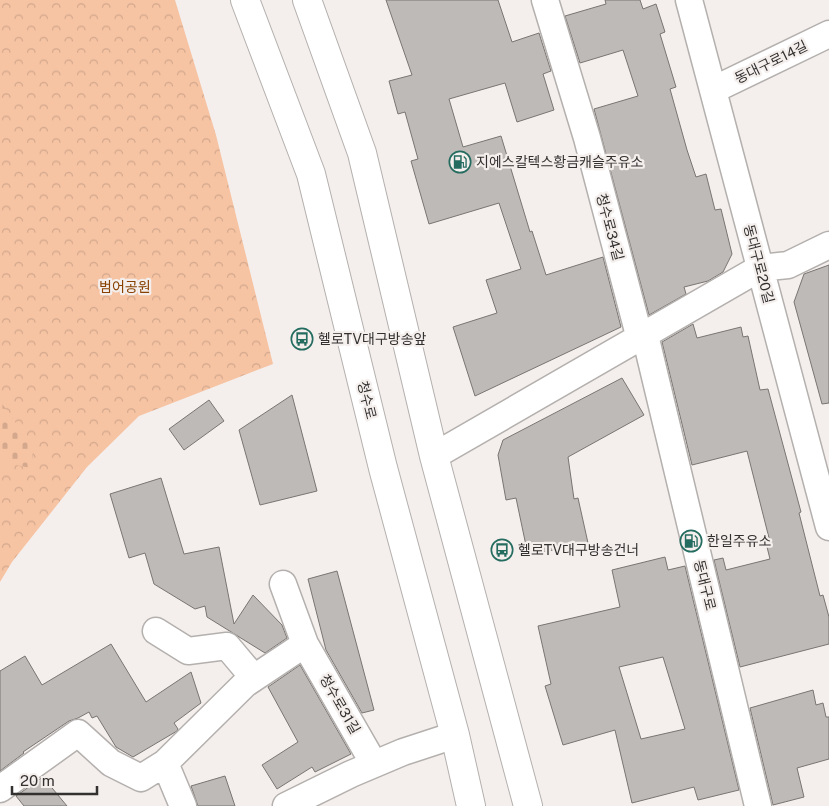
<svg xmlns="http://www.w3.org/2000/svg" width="829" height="806" viewBox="0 0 829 806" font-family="'Public Sans','Noto Sans KR',sans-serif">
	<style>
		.forest { fill: url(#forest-crowns) }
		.cemetery { fill: url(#cemetery-stones) }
		.building { fill: #bebab7; stroke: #797573; fill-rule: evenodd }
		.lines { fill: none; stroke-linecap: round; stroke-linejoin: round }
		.street-casing { stroke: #b4b0ae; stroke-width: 29 }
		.secondary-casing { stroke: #b4b0ae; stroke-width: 30 }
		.street { stroke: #fff; stroke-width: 26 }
		.secondary { stroke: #fff; stroke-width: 28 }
		.labels { text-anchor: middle; stroke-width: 4.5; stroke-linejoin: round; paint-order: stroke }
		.street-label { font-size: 14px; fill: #333130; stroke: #f4efed }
		.poi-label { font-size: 14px; fill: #333130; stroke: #f4efed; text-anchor: start }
		.park-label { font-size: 14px; fill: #884100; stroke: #f4efed }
	</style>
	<defs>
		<pattern id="forest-crowns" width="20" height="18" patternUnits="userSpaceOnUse" patternTransform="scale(1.25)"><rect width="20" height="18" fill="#f6c3a3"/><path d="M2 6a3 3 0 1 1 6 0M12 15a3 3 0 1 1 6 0" fill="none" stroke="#d3a88d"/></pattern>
		<pattern id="cemetery-stones" width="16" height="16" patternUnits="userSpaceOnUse" patternTransform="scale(1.25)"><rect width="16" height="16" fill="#f6c3a3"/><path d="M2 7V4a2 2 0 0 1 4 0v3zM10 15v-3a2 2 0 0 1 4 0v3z" fill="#d3a88d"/></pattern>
	</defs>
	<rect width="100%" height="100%" fill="#f4efed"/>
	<path class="forest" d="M0 0H175L216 135 273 364 139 416 87 467 12 562 0 582Z"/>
	<path class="cemetery" d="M0 401 34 448 31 468 16 465 0 458Z"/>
	<path class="building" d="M386 0H498L512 42 539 33 551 71 543 74 554 110 517 122 505 83 449 99 463 147 501 136 530 232 532 231 546 275 603 257 621 327 475 396 453 327 497 313 486 280 521 269 499 203 429 224 411 161 418 159 405 112 398 114 389 81 412 75Z
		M605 0H640L643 9 656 4 665 32 660 34 676 87 670 89 687 150 696 177 706 174 715 210 721 209 732 254 723 272 708 281 684 287 686 294 649 315 594 109 638 96 623 50 580 63 565 16 606 4Z
		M829 265V403L822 404 794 302 804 274Z
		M693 324 697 338 741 327 743 337 748 336 760 390 768 389 801 512 799 513 820 596 823 595 829 617V644L740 667 714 560 723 558 726 570 770 559 765 539 769 538 747 451 692 465 662 342Z
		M622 378 644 415 568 457 574 499 578 498 588 543 528 555 516 498 506 500 498 455 503 440Z
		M292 395 317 491 260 505 239 430Z
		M209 400 224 421 184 450 169 429Z
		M161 478 184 554 219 547 234 624 253 595 282 625 287 638 265 653 207 617 205 606 195 609 154 584 145 553 129 558 110 494Z
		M665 557 668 570 685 566 739 790 698 800 694 787 632 803 615 730 563 745 545 686 551 684 538 626 620 607 612 570ZM663 657 685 729 641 739 619 667Z
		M337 571 374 710 362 713 326 650 308 579Z
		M111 644 146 702 191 672 201 703 174 723 178 729 177 731 133 757 116 747 97 716 92 718 89 712 78 718 69 721 23 752 24 753 0 771V671L25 656 42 685Z
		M300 665 351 754 315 772 312 767 277 789 262 765 298 742 268 687Z
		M813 690 816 705 823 703 826 717H829V759L797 768 804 797 773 805 750 708Z
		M225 776 235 806H198L191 786Z
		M43 777 67 806H24L16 796Z"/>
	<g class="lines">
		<g class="street-casing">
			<path id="street" d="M545 0 587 138 640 339
				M689 0 829 527
				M713 90 829 34
				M645 335 758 806
				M434 456 760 268 788 265 829 245
				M283 584 305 644 374 764
				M156 631 188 651 227 646 254 678
				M165 763 183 806
				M0 789 78 733 111 763 141 778 165 763 245 684 305 644
				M286 806 351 774 403 752 455 735"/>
		</g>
		<g class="secondary-casing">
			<path id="secondary" d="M245 0 311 174 383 468 455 735 471 806
				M307 0 362 153 434 456 528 806"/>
		</g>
		<use href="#street" class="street"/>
		<use href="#secondary" class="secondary"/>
	</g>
	<defs>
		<g id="fuel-ring" transform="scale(1.125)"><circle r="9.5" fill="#f4efed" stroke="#256c60" stroke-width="1.5"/><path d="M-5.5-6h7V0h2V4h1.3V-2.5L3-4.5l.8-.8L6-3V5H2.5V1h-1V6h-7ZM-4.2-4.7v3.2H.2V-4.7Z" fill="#256c60"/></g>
		<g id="bus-ring" transform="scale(1.125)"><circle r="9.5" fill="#f4efed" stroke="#256c60" stroke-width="1.5"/><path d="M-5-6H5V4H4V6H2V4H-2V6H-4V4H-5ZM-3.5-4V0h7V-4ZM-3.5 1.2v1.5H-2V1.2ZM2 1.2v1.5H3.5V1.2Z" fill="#256c60"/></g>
	</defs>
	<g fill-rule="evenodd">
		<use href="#fuel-ring" x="460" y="162"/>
		<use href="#bus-ring" x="302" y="339"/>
		<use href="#fuel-ring" x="691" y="541"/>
		<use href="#bus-ring" x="502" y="550"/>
	</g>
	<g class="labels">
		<g class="street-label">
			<text transform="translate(771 62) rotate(-26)" y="5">동대구로14길</text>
			<text transform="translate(610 227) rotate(75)" y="5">청수로34길</text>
			<text transform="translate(759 264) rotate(75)" y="5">동대구로20길</text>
			<text transform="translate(367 400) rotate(76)" y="5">청수로</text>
			<text transform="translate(705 585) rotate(76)" y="5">동대구로</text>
			<text transform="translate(340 704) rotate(60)" y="5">청수로31길</text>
		</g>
		<g class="poi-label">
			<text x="476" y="167">지에스칼텍스황금캐슬주유소</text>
			<text x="318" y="344">헬로TV대구방송앞</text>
			<text x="707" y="546">한일주유소</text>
			<text x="518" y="555">헬로TV대구방송건너</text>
		</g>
		<g class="park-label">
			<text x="125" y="292">범어공원</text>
		</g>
	</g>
	<path d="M12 786v8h85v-8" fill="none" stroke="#333130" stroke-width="2.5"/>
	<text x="20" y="786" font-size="15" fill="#333130" stroke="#f4efed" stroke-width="4" paint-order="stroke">20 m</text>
</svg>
